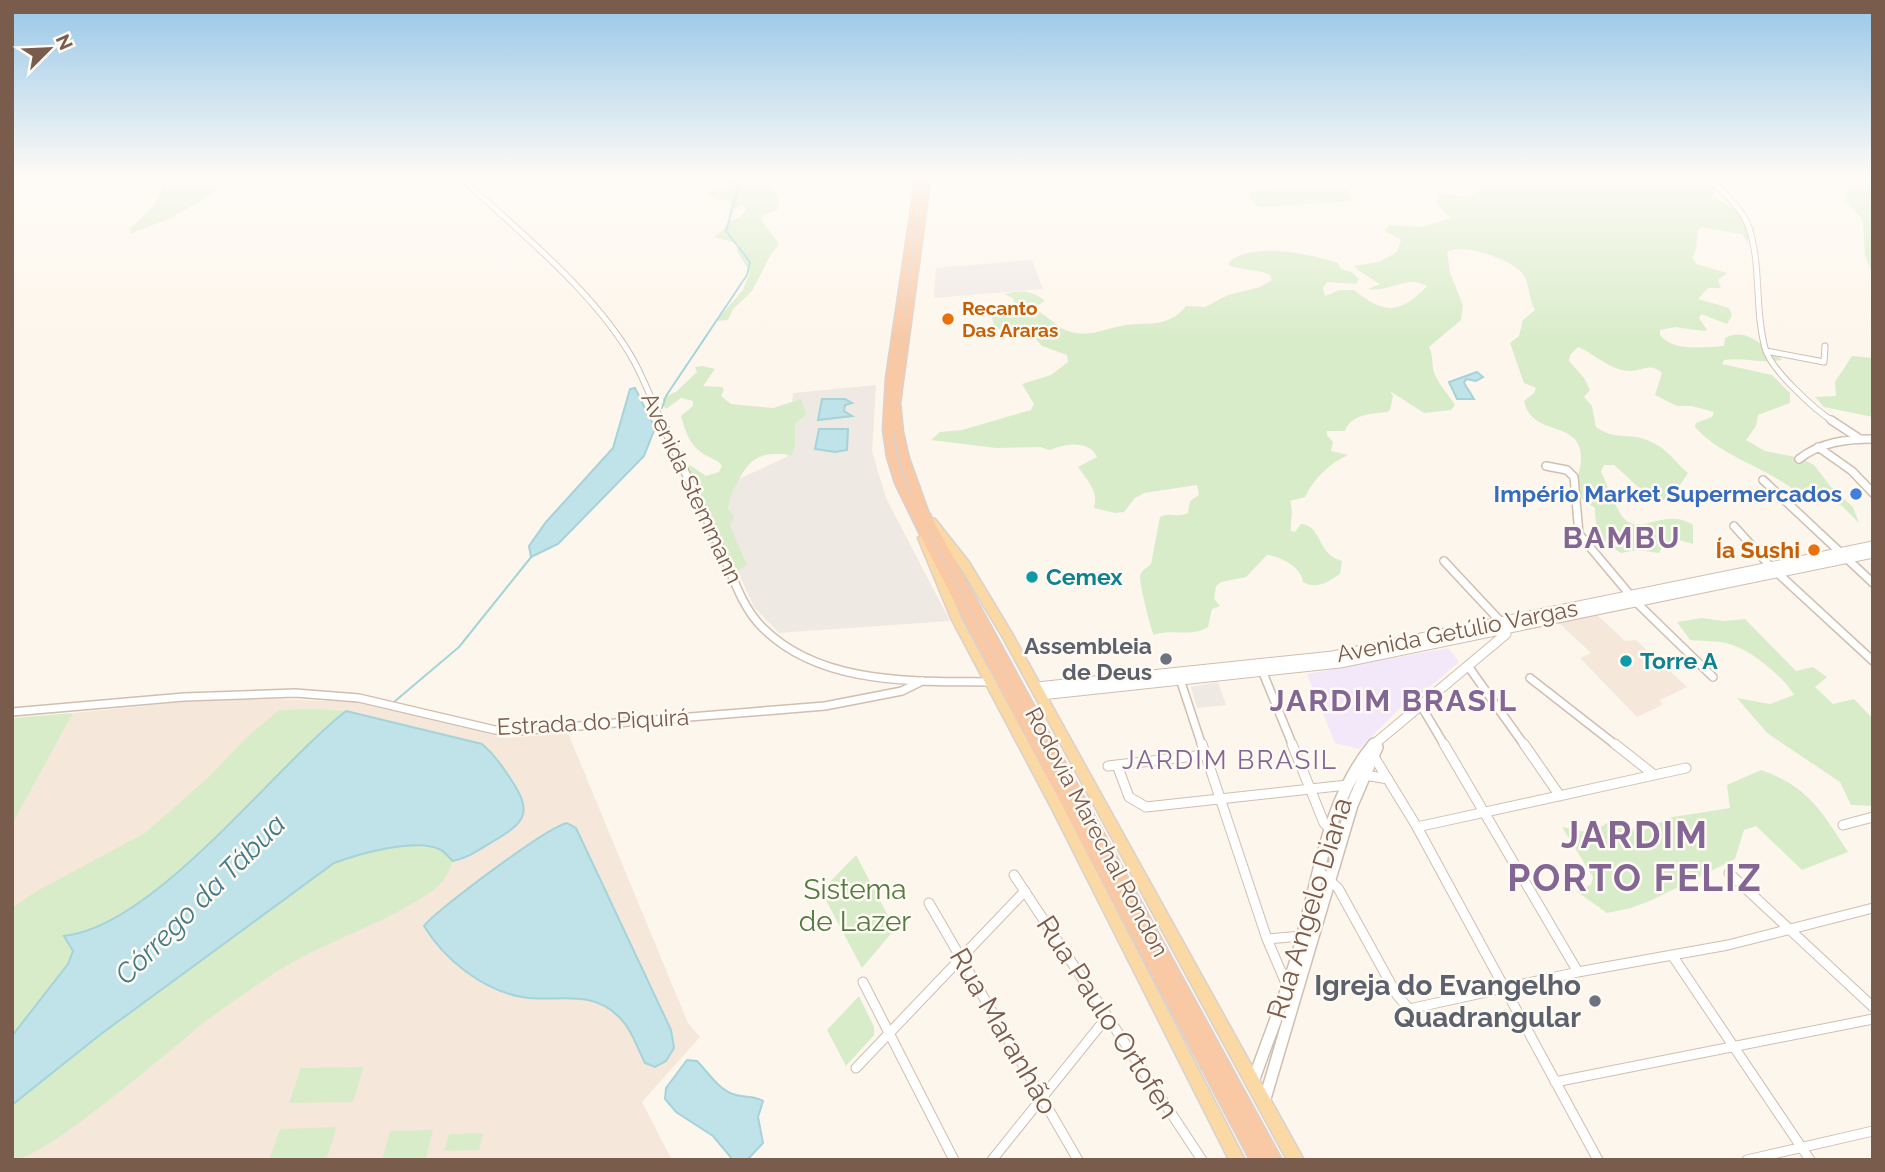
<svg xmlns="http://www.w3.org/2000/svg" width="1885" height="1172" viewBox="0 0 1885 1172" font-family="Raleway,sans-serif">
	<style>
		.residential { fill: #f5e8da }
		.industrial { fill: #efe9e4 }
		.education { fill: #f3e8fa }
		.green { fill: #d8ecc9 }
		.water { fill: #bfe3e8; stroke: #a5d3da; stroke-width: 2 }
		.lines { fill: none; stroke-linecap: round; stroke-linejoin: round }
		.stream { stroke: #a5d3da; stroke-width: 2 }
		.minor-far2-casing { stroke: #d1beb0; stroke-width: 7 }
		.minor-far1-casing { stroke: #d1beb0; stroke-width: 10 }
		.minor-casing { stroke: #d1beb0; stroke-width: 11 }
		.tertiary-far1-casing { stroke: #d1beb0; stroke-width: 11 }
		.tertiary-casing { stroke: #d1beb0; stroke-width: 14 }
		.primary-casing { stroke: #dad1cd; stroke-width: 3 }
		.trunk-casing { stroke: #dad1cd; stroke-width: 3 }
		.minor-far2 { stroke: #fff; stroke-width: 5 }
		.minor-far1 { stroke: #fff; stroke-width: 7 }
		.minor { stroke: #fff; stroke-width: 9 }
		.tertiary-far1 { stroke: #fff; stroke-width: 9 }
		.tertiary { stroke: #fff; stroke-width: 11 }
		.primary { fill: #fbd9a5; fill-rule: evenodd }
		.trunk { fill: #f9c8a4; fill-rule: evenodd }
		.food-dot { fill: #e8710a; stroke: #fffaf3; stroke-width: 2.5 }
		.shop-dot { fill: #3f7fe0; stroke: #fffaf3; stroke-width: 2.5 }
		.culture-dot { fill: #0f9aa8; stroke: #fffaf3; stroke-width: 2.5 }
		.worship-dot { fill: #6b7280; stroke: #fffaf3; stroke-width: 2.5 }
		.labels { text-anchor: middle; stroke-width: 5; stroke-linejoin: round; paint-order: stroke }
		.far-food-label { font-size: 19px; font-weight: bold; fill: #c56008; stroke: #fffaf3; text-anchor: start }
		.street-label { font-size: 23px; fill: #7a5c4d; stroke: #fffaf3 }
		.shop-label { font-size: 23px; font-weight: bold; fill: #366cbe; stroke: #fffaf3; text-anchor: end }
		.food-label { font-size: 23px; font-weight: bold; fill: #c56008; stroke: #fffaf3; text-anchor: end }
		.culture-label { font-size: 23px; font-weight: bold; fill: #0d838f; stroke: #fffaf3; text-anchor: start }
		.worship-label { font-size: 23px; font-weight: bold; fill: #5b616d; stroke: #fffaf3; text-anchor: end }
		.quarter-label { font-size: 26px; letter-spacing: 2px; fill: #846695; stroke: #fffaf3 }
		.near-park-label { font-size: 28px; fill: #537a41; stroke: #fffaf3 }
		.near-water-label { font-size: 28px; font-style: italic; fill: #437c86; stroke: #fffaf3 }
		.near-street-label { font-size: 28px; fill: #7a5c4d; stroke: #fffaf3 }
		.near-worship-label { font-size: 28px; font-weight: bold; fill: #5b616d; stroke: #fffaf3; text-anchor: end }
		.district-label { font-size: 30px; font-weight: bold; letter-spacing: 2px; fill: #846695; stroke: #fffaf3 }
		.near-district-label { font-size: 37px; font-weight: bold; letter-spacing: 2px; fill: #846695; stroke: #fffaf3 }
	</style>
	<rect width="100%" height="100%" fill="#fdf6ec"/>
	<path class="residential" d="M1595 613 1625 641 1636 640 1687 687 1660 700 1662 705 1637 717 1580 658 1591 653 1558 622Z
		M273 699 354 702 507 738 568 733 688 1023 700 1037 642 1102 672 1160H12V824L73 713 183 702Z"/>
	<path class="industrial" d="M1032 260 1043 289 934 298 936 268Z
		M876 385 872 451 886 498 950 621 779 633 754 607 703 495 787 457 793 393Z
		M1218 682 1226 705 1197 708 1191 687Z"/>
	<path class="education" d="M1448 648 1459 662 1421 694 1411 697 1359 749 1335 743 1307 674Z"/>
	<path class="green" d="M141 175H208L207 177 228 184 171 218 130 234 131 228C143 215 167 200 161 179L128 184 125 180Z
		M699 175C710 175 741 171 750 175 764 182 783 191 777 210L764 214 761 219 779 244 770 256 752 291 733 309 728 320 716 321 743 290 750 272 737 251 739 244 714 237 724 229 729 221 739 218 747 209 741 205 730 212 732 201 718 200 706 194 726 188V183Z
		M1471 175H1677L1662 180 1678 189 1693 183 1697 177 1713 183 1715 191 1711 198C1731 202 1741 217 1756 229L1748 232V244L1742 234 1700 227C1694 237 1700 248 1692 257L1696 264 1727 273 1718 280 1721 288H1708L1698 299 1729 308 1732 315 1727 324 1701 314 1699 318 1707 330 1704 331 1675 327 1660 330V335C1673 352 1704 347 1724 346L1725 338C1748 326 1763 348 1780 358L1782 360C1762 364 1743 357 1724 360L1722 364 1772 375 1790 393V403L1758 415 1756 426 1746 440 1765 451 1801 458 1814 465 1831 487 1853 507 1859 523 1842 506 1808 490 1798 493C1768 468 1720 456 1695 427L1696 423 1712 417 1714 412 1692 406H1677L1655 395 1662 373C1650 362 1643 371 1630 371 1611 371 1595 354 1578 347L1570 355 1569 361 1584 378 1590 390 1584 397 1592 406 1596 427C1615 440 1625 433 1644 439 1666 446 1673 460 1688 473L1680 485 1681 493 1688 500C1649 506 1640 487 1614 465H1604L1601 471C1607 485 1614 504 1622 516 1638 539 1664 506 1693 525V544L1679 540 1665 543 1659 553 1637 550 1621 553C1601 541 1595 532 1595 508L1579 497 1575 479C1580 473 1581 465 1581 457 1581 419 1532 438 1524 401L1534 393 1536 388 1524 383 1510 343 1519 336 1523 320 1535 310C1528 298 1530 284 1523 274 1512 259 1461 242 1447 252L1450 272 1463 306 1461 320 1429 347C1434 357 1431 366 1435 375 1440 386 1449 395 1455 405L1451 410 1424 413 1390 391 1393 396 1390 410 1387 412C1371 414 1351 414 1345 431H1327V435L1333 442 1331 451 1348 455C1329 464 1315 477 1305 497L1290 501C1294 513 1290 520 1291 531L1295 532 1301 524C1322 525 1317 555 1342 561L1340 574C1328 582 1317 590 1303 582 1302 567 1280 556 1267 555L1246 577 1221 582 1216 586 1214 599 1220 606 1212 609 1208 627C1191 638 1172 628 1154 635 1151 631 1139 582 1140 576 1141 570 1147 568 1151 564L1160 517C1170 512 1178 518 1188 513L1190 501 1199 495 1197 485 1144 493 1135 498 1124 512 1115 513 1094 508C1099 491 1087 480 1078 467L1097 457C1089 439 1064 444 1050 450L1040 447 996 448 931 440 940 432 962 430 1031 410 1034 404 1022 384 1051 375 1068 362 1067 355 1042 346 1032 335 1001 330 994 326 991 313 994 308 1020 313 1015 307 1013 298 1004 294C1021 290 1032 290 1045 301L1038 305 1037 310C1047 316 1057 327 1068 331 1086 337 1100 331 1116 327 1142 320 1167 331 1186 306L1205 307 1228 295 1260 287 1272 280 1270 275C1257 268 1241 271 1228 265L1231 260C1259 242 1309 254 1338 263L1341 269 1351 272 1359 279 1356 284 1327 282 1323 288 1325 296 1340 290H1354C1385 315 1400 314 1427 286 1407 274 1389 293 1368 289L1380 284 1359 271 1354 266 1379 262 1397 252 1401 240 1385 231 1389 225 1422 227 1451 218 1437 204 1438 193 1468 197 1486 187 1483 179Z
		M1849 184 1873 188V274L1865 256 1863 220 1845 200Z
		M1285 188 1347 189 1352 201 1263 207 1255 205 1249 194 1252 191Z
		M1852 356 1873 358V417L1824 407 1815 397 1836 396 1835 382Z
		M703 366 715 369 703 386 722 387 724 390 721 396 731 404 773 408 801 399 806 414 795 424V445L792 455C762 452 751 455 737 483 732 492 729 497 728 509L734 516 730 525 747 565 738 570 721 564 708 539V524L689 480 682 477V472L690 465 706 476 719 472 722 466C716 458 709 458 702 453 689 444 685 430 681 416L693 406V401L681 398 666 409 663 405V398L677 391 697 372 695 367Z
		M1702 618 1724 621 1745 619 1796 671 1813 667 1827 677 1815 687 1833 704 1854 699 1873 719V806L1851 805 1840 782 1767 733 1737 698 1770 704 1794 695C1784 677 1750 649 1729 644 1718 640 1703 642 1690 640L1677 622Z
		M315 709 346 711C270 771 158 923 65 937L73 951 68 964 12 1036V908L35 892 145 833 211 775 247 737 279 710Z
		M73 713 14 821H12V718Z
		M1761 770C1809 787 1822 812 1848 852L1802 870 1756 826 1744 830 1735 859 1652 900 1631 908 1607 913 1576 891 1591 885 1593 877 1562 827 1591 833 1612 820 1624 821 1637 833 1673 817 1730 808 1727 785Z
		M406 845 440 849 453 861C448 873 444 883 432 891 381 927 319 942 267 978 247 992 226 1006 206 1021 173 1047 45 1160 12 1160V1105L101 1034 334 863 366 852Z
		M856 855 895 929 862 968 821 891Z
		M859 996 874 1027V1035L846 1066 827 1030Z
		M364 1067 353 1102 289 1103 301 1068Z
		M337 1127 326 1160H269L280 1129Z
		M433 1130 426 1158 382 1160 390 1131Z
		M483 1133 479 1150 444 1151 449 1134Z"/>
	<path class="water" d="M1477 372 1483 377 1476 381 1466 379 1464 383 1474 399H1457L1449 382Z
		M635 388 655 428 644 456 558 544 531 557 529 546 546 522 613 448 630 389Z
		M822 399H845L852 403 845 405 844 411 852 416 818 420Z
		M819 429H848L847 450 835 452 815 449Z
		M346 711 482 744C494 754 502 766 510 778 533 812 527 822 492 842 479 850 467 858 453 861 449 858 445 852 441 850 417 837 358 854 334 863L101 1034 12 1105V1036L68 964 73 951 64 936C155 926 272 769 346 711Z
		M567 823 576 828 671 1030 674 1048 666 1061 655 1067 645 1063C637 1047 631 1028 618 1016 590 988 556 1003 522 997 482 990 444 959 424 926 436 910 549 826 567 823Z
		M687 1060 697 1061C709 1073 719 1091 736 1095 747 1098 753 1095 763 1101L758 1117 763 1143 747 1160H733L713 1136 676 1112 665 1099 666 1088Z"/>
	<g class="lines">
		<path class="stream" d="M662 408 666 396 747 275 750 262 726 231 739 185 725 175
			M394 702 459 647 532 556"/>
		<g class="minor-far2-casing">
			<path id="minor-far2" d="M458 175C516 229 597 293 635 363 645 382 653 403 662 422
				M1707 175C1719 189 1741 207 1748 225 1762 263 1754 308 1765 348 1770 369 1815 410 1834 422
				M1766 351 1824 362 1825 346"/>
		</g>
		<g class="minor-far1-casing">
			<path id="minor-far1" d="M661 420C681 464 702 508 722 552 733 577 742 607 762 627 820 686 915 681 991 682
				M1831 420 1860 439
				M1818 447 1852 471 1873 493
				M1799 459C1821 442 1846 439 1873 439
				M1546 466 1567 470 1574 477 1579 534 1636 602 1713 677
				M1763 480 1873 583
				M1734 526 1770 566 1873 661
				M1444 561 1501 622
				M1468 666 1525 746
				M1261 668 1293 746
				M1179 676 1202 746
				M1530 678 1617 746
				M1420 704 1445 746
				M12 712 184 697 295 693 359 698 495 730 517 731 825 706 902 691 922 681"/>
		</g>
		<g class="minor-casing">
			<path id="minor" d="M1202 744 1267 939 1288 988
				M1292 744 1324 823 1341 840
				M1444 744 1578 972
				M1524 744 1560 796
				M1615 744 1653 774
				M1373 755 1417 827 1598 1160
				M1117 765 1129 797 1146 807 1347 785
				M1108 766 1204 755
				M1365 775 1388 779
				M1843 825 1873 817
				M1417 827 1686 768
				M1319 871 1338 888 1397 995 1409 1009 1578 972 1728 945 1873 908
				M1729 873 1873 1007
				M1014 875 1202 1160
				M929 903 1078 1160
				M1267 939 1302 936
				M1672 955 1810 1160
				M863 982 954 1160
				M856 1068 1025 891
				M1555 1082 1873 1019
				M992 1160 1107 1017
				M1747 1160 1873 1131"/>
		</g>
		<g class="tertiary-far1-casing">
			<path id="tertiary-far1" d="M1037 687 1333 656 1873 546
				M1041 695 1340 663 1873 553
				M1372 746 1506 634 1504 626"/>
		</g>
		<g class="tertiary-casing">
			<path id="tertiary" d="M1253 1082C1267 1041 1284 1001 1296 960 1318 888 1324 804 1374 744
				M1264 1102 1352 805 1377 747"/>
		</g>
		<g class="primary-casing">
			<path id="primary" d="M931 518 935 519 969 562 1010 630 1304 1160H1287L1002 636 961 568 926 522Z
				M923 534 928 538 961 618 1060 801 1245 1160H1229L1052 809 951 618 918 538Z"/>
		</g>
		<g class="trunk-casing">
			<path id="trunk" d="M916 175H922L894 386 925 175H931L900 403 903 432 909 458 928 511 1282 1160H1250L927 549 895 483 887 457 883 430 886 378ZM893 423 899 458 915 505C903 479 892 451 893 423ZM923 520 1073 800 937 549Z"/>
		</g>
		<use href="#minor-far2" class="minor-far2"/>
		<use href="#minor-far1" class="minor-far1"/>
		<use href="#minor" class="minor"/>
		<use href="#tertiary-far1" class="tertiary-far1"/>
		<use href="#tertiary" class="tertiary"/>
		<use href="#primary" class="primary"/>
		<use href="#trunk" class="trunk"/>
	</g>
	<linearGradient id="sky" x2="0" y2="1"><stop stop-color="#97c7e8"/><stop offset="0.52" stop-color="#fefbf6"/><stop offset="1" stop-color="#fefbf6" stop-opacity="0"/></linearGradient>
	<rect width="1885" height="339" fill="url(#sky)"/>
	<g class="food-dot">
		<circle cx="948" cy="319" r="7"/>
		<circle cx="1814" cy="550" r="7"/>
	</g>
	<circle class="shop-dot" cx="1856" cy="494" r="7"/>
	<g class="culture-dot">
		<circle cx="1032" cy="577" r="7"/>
		<circle cx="1626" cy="661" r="7"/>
	</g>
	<g class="worship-dot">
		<circle cx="1166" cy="659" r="7"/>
		<circle cx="1595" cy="1001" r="7"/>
	</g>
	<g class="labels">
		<g class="far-food-label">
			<text x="962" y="315">Recanto<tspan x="962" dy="22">Das Araras</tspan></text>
		</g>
		<g class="street-label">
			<text transform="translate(692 488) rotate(65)" y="8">Avenida Stemmann</text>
			<text transform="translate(1457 631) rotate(-11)" y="8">Avenida Getúlio Vargas</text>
			<text transform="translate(593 722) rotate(-3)" y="8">Estrada do Piquirá</text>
			<text transform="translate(1097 832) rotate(62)" y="8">Rodovia Marechal Rondon</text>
		</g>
		<g class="shop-label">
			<text x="1842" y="502">Império Market Supermercados</text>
		</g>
		<g class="food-label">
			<text x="1800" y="558">Ía Sushi</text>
		</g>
		<g class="culture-label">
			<text x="1046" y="585">Cemex</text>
			<text x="1640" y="669">Torre A</text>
		</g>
		<g class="worship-label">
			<text x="1152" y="654">Assembleia<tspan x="1152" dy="26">de Deus</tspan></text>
		</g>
		<g class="quarter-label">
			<text x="1230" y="769">JARDIM BRASIL</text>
		</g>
		<g class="near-park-label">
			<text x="855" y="899">Sistema<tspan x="855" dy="32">de Lazer</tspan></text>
		</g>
		<g class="near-water-label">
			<text transform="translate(200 899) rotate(-45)" y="10">Córrego da Tábua</text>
		</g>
		<g class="near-street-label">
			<text transform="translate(1309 908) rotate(-73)" y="10">Rua Angelo Diana</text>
			<text transform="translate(1108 1017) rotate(57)" y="10">Rua Paulo Ortofen</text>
			<text transform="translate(1004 1031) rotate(60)" y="10">Rua Maranhão</text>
		</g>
		<g class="near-worship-label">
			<text x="1581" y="995">Igreja do Evangelho<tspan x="1581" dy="32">Quadrangular</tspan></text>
		</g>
		<g class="district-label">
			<text x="1622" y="548">BAMBU</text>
			<text x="1394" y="711">JARDIM BRASIL</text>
		</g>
		<g class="near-district-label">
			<text x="1635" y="848">JARDIM<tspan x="1635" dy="43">PORTO FELIZ</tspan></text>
		</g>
	</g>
	<rect width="1885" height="1172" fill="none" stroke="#7a5c4d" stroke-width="28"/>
	<g transform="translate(49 49) rotate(66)" stroke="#fffaf3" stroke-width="5" paint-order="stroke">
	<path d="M0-5L12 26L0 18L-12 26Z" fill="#7a5c4d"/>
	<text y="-10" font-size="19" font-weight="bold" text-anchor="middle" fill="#7a5c4d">N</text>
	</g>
</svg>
